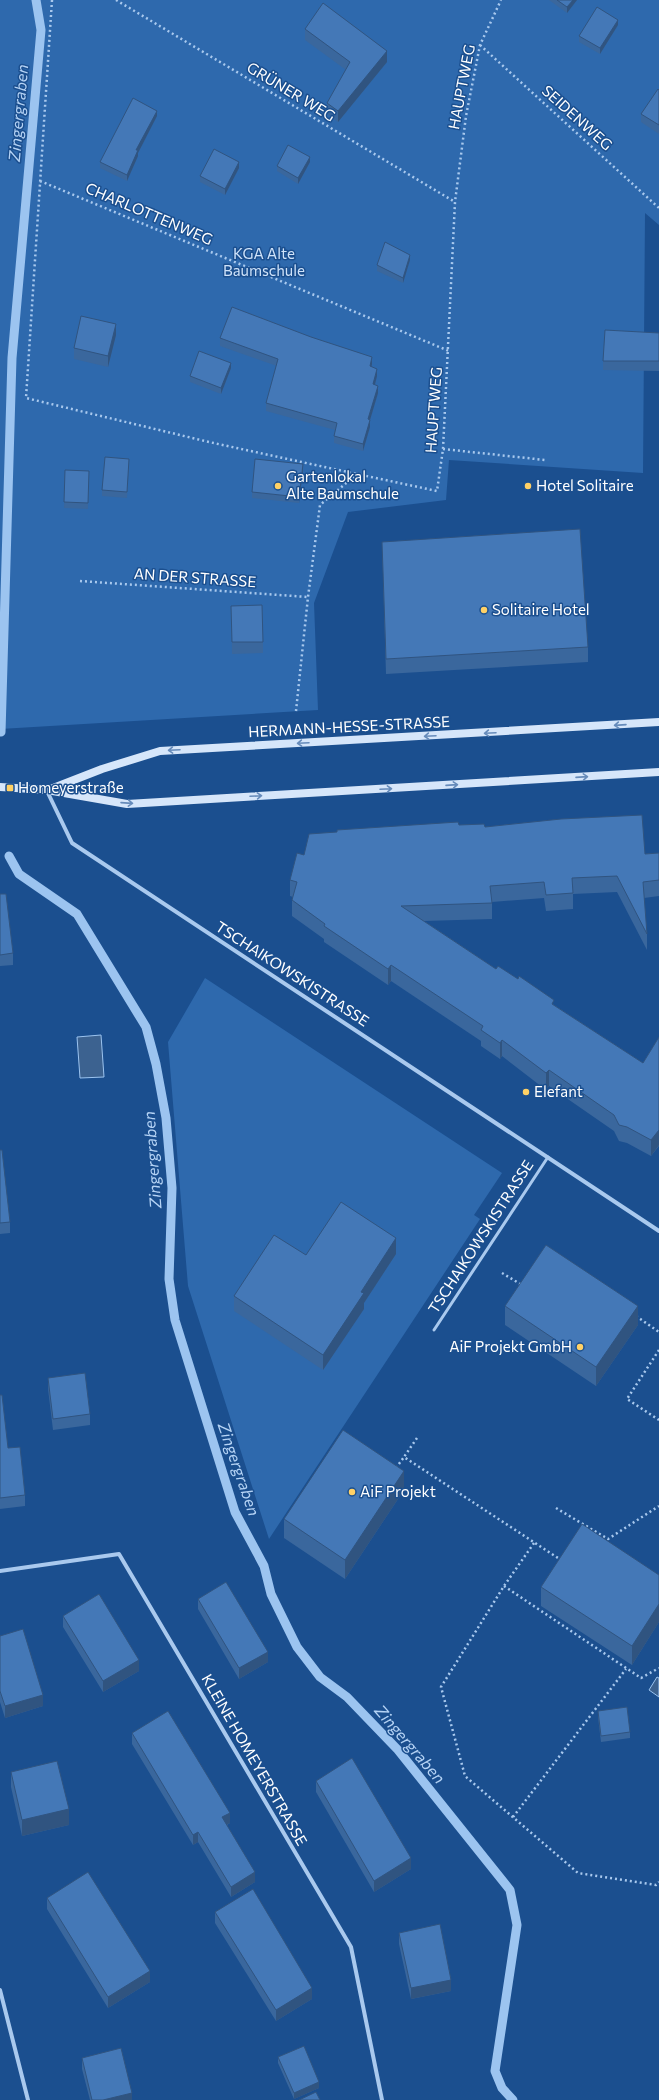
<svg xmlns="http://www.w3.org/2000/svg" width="659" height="2100" viewBox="0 0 659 2100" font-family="Commissioner,sans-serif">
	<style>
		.green { fill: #2e69ad }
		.water { fill: #3c6290; stroke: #9cc4f0 }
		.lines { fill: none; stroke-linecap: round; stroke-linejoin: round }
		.stream { stroke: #9cc4f0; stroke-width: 9 }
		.path { stroke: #a9c9ee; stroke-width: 2.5; stroke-dasharray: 2 3; stroke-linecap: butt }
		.service { stroke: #a9c9ee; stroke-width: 3 }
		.minor { stroke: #a9c9ee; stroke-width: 4 }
		.secondary { stroke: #d6e6fa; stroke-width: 8 }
		.wall { fill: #3a679d }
		.shaded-wall { fill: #305480 }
		.building { fill: #4478b7; stroke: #305480 }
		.oneway { stroke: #668bba }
		.poi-dot { fill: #ffd166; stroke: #1b4f8f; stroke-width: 1.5 }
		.labels { text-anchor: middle; stroke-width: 3; stroke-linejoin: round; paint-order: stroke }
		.street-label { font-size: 15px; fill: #fff; stroke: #1b4f8f }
		.park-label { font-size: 15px; fill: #cfe3fa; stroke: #1b4f8f }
		.poi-label { font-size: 15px; fill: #fff; stroke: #1b4f8f; text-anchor: start }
		.water-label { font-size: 16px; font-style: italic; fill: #b5d3f5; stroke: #1b4f8f }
	</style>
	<rect width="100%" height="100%" fill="#1b4f8f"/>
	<path class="green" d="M0 0H659V225L645 213 643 473 449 460 446 500 348 512 314 603 318 710 0 729Z
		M205 978 502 1173 474 1215 480 1219 269 1539 188 1286 168 1042Z"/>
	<path class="water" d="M101 1035 104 1077 80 1078 77 1037Z
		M657 1677 659 1678V1697L649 1690Z"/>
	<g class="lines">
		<path class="stream" d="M1 732 12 358 41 30 36 0
			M9 856 19 874 77 914 146 1027 156 1064 166 1118 172 1188 169 1279 175 1320 235 1512 264 1566 271 1594 297 1647 320 1677 347 1697 398 1750 510 1890 517 1925 495 2071 502 2088 513 2100"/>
		<path class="path" d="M52 0 26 398 209 442 357 474
			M116 0 455 202
			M480 45 659 208
			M40 181 449 351
			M443 449 545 460
			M80 581 308 597
			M296 711 308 597 320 505 357 474 437 491 443 449 455 202 466 116 480 45 501 0
			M502 1273 522 1285
			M636 1316 659 1332
			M659 1350 627 1399 659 1420
			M417 1438 404 1457 561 1560
			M396 1468 404 1457
			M556 1508 608 1539 659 1506
			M534 1543 504 1586 441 1687 465 1776 578 1873 656 1885 659 1882
			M504 1586 641 1678 659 1668
			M513 1817 626 1669"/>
		<path class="service" d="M434 1330 548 1157"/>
		<path class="minor" d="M47 791 72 843 659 1231
			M0 1571 119 1554 351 1947 382 2100
			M0 1990 28 2100"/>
		<path class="secondary" d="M0 787 47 790 127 804 659 772
			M48 790 102 769 160 751 659 722"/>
	</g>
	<path class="wall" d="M549 0H577L567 13Z
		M618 25 600 54 579 42V36Z
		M305 29 387 62 338 122 327 114V103L346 70 305 40Z
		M659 90V134L641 122V114Z
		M157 116 138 153V156L127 181 100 168V162Z
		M310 162 298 184 277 171V166Z
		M239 168 225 195 200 182V176Z
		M410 260 403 283 377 271V265Z
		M659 333V371L603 370V361Z
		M116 335 108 367 74 359V348Z
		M220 338 372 364 371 367 377 376 375 385 378 393 370 420V427L363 451 334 443V436L335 430 266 411V403L277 366 220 346Z
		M231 368 221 394 190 382V376Z
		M129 464 127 498 102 496V490Z
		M65 470 89 471 88 509 64 508Z
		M303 470 299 503 252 498V492Z
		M382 542 588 647V662L386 674Z
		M231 606 263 642V653L232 654Z
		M459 825 485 827 645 854 659 853V896L644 898 647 934V950L617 892 573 894V909L546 911 544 898 492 902V919L424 921 496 969 554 1005 643 1063 659 1037V1146L651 1156 627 1143 619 1141 614 1131 549 1086 546 1090 502 1056 500 1059 481 1046V1041L391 981 388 985 324 942V939L292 916V900L293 897 290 896V880L304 855 337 832V830Z
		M0 894 13 953V965L0 966Z
		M0 1150 10 1222V1233L0 1234Z
		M396 1254 364 1303V1309L323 1370 234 1311V1296L306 1255Z
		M505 1306 638 1325 596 1386 505 1325Z
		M48 1378 90 1414V1425L53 1430 48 1389Z
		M0 1395 8 1448 25 1495V1506L0 1509Z
		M404 1490 345 1579 284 1538V1519Z
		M659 1575V1622L632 1665 541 1606V1587Z
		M198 1599 268 1662 239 1679 198 1609Z
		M63 1616 139 1671 103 1692 63 1627Z
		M0 1636 43 1706 5 1718 0 1702Z
		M598 1711 630 1732V1738L601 1742 598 1717Z
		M132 1733 230 1823 227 1825 255 1882 231 1897 198 1842 193 1845 132 1744Z
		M11 1772 69 1825 22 1836 11 1787Z
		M316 1781 411 1869 374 1892 316 1792Z
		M47 1898 150 1982 108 2008 47 1909Z
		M215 1912 312 1999 276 2021 215 1923Z
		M399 1933 451 1991 411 1999 399 1944Z
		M278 2057 319 2088 294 2099 278 2063Z
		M82 2058 132 2100H90L82 2069Z"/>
	<path class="shaded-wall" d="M573 0H577L567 13V7Z
		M618 20V25L600 54V48Z
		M387 51V62L338 122V111Z
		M157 111V116L138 153V156L127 181V175L136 150Z
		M310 157V162L298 184V178Z
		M239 162V168L225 195V189Z
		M410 255V260L403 283V278Z
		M116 324V335L108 367V356Z
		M372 357V364L370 374V366Z
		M231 363V368L221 394V388Z
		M377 369V376L373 392V384Z
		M378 386V393L370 420V427L363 451V444L368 419Z
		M303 464V470L299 503V497Z
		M391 965V981L388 985V969Z
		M502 1040V1056L500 1059V1043Z
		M549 1070V1086L546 1090V1073Z
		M659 1129V1145L651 1156V1140Z
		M396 1238V1254L364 1303V1309L323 1370V1355L361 1292Z
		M638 1306V1325L596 1386V1367Z
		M404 1471V1490L345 1579V1560Z
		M659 1604V1622L632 1665V1646Z
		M268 1652V1662L239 1679V1668Z
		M139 1660V1671L103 1692V1681Z
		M43 1695V1706L5 1718V1706Z
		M69 1809V1825L22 1836V1820Z
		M230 1813V1823L222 1827V1817Z
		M198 1832V1842L193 1845V1835Z
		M411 1858V1869L374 1892V1881Z
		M255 1872V1882L231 1897V1887Z
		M150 1971V1982L108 2008V1997Z
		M451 1980V1991L411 1999V1988Z
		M312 1988V1999L276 2021V2010Z
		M319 2082V2088L294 2099V2093Z
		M132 2093V2100H103Z"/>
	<path class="building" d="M557 0H573L567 7Z
		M323 3 387 51 338 111 327 103 350 62 305 29Z
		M597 7 618 20 600 48 579 36Z
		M658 89 659 90V125L641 114Z
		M133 98 157 111 136 150H138L127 175 100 162Z
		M288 145 310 157 298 178 277 166Z
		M214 149 239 162 225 189 200 176Z
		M385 242 410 255 403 278 377 265Z
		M232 307 311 337 372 357 370 366 377 369 373 384 378 386 368 419 370 420 363 444 334 436 337 423 266 403 278 359 220 338Z
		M81 316 116 324 108 356 74 348Z
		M605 330 659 333V361H603Z
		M199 351 231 363 221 388 190 376Z
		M105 457 129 459 127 492 102 490Z
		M255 459 303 464 299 497 252 492Z
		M65 470 89 471 88 503 64 502Z
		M580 529 588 647 386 659 382 542Z
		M262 605 263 642H232L231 606Z
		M642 815 645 854 659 853V880L643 882 647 934 617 876 572 878 573 893 546 895 544 882 490 886 492 903 401 906 496 969 498 966 518 979 519 976 554 1000 552 1004 643 1063 659 1037V1130L651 1140 627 1127 619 1125 614 1115 549 1070 546 1073 502 1040 500 1043 481 1030 483 1026 391 965 388 969 324 926 325 924 292 900 297 882 290 880 297 853 304 855 309 834 337 832V830L458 822 459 825 484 824 485 827 561 819Z
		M0 894H6L13 953 0 955Z
		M0 1150H2L10 1222 0 1223Z
		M341 1202 396 1238 361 1292 364 1293 323 1355 234 1296 274 1235 306 1255Z
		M546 1245 638 1306 596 1367 505 1306Z
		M85 1373 90 1414 53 1419 48 1378Z
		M0 1395H2L8 1448 20 1447 25 1495 0 1498Z
		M343 1430 404 1471 345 1560 284 1519Z
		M582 1524 659 1575V1604L632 1646 541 1587Z
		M226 1582 268 1652 239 1668 198 1599Z
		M99 1594 139 1660 103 1681 63 1616Z
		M23 1629 43 1695 5 1706 0 1691V1636Z
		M627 1707 630 1732 601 1736 598 1711Z
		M168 1711 230 1813 222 1817 255 1872 231 1887 198 1832 193 1835 132 1733Z
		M352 1758 411 1858 374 1881 316 1781Z
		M57 1761 69 1809 22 1820 11 1772Z
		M88 1872 150 1971 108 1997 47 1898Z
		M253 1889 312 1988 276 2010 215 1912Z
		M440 1924 451 1980 411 1988 399 1933Z
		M304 2046 319 2082 294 2093 278 2057Z
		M121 2048 132 2093 103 2100H92L82 2058Z
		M316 2092 320 2100H299Z"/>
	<defs><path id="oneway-shaft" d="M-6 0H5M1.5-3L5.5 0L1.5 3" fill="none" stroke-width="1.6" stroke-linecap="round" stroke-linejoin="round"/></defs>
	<g class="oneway">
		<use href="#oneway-shaft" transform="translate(620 725) rotate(176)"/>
		<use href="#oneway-shaft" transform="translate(490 733) rotate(177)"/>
		<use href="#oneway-shaft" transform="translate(430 736) rotate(177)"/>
		<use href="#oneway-shaft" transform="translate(303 743) rotate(177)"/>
		<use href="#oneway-shaft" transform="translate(174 750) rotate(177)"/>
		<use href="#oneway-shaft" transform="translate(582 777) rotate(-4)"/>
		<use href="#oneway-shaft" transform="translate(452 785) rotate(-4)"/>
		<use href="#oneway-shaft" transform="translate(386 789) rotate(-3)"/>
		<use href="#oneway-shaft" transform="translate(256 796) rotate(-3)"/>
		<use href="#oneway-shaft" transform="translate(127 803) rotate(4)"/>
	</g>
	<g class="poi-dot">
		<circle cx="278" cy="486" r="4"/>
		<circle cx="528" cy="486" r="4"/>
		<circle cx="484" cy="610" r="4"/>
		<rect x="6" y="784" width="8" height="8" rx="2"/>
		<circle cx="526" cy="1092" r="4"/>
		<circle cx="580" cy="1347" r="4"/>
		<circle cx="352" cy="1492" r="4"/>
	</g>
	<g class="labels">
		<g class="street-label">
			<text transform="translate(462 87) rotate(-79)" y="5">HAUPTWEG</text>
			<text transform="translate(291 92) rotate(31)" y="5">GRÜNER WEG</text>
			<text transform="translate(577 118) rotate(42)" y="5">SEIDENWEG</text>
			<text transform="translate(149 214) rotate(23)" y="5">CHARLOTTENWEG</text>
			<text transform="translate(434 410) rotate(-86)" y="5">HAUPTWEG</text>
			<text transform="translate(195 578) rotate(4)" y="5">AN DER STRASSE</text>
			<text transform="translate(349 727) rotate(-3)" y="5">HERMANN-HESSE-STRASSE</text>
			<text transform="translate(292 974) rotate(33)" y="5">TSCHAIKOWSKISTRASSE</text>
			<text transform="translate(481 1237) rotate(-57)" y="5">TSCHAIKOWSKISTRASSE</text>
			<text transform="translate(254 1760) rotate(60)" y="5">KLEINE HOMEYERSTRASSE</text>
		</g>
		<g class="park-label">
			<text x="264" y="259">KGA Alte<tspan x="264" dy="17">Baumschule</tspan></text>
		</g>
		<g class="poi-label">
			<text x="286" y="482">Gartenlokal<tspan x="286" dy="17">Alte Baumschule</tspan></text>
			<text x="536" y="491">Hotel Solitaire</text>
			<text x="492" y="615">Solitaire Hotel</text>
			<text x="18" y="793">Homeyerstraße</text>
			<text x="534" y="1097">Elefant</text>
			<text x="572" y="1352" text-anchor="end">AiF Projekt GmbH</text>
			<text x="360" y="1497">AiF Projekt</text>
		</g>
		<g class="water-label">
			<text transform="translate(18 113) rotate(-85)" y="6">Zingergraben</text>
			<text transform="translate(152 1160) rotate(-94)" y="6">Zingergraben</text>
			<text transform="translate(239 1469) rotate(71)" y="6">Zingergraben</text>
			<text transform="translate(410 1744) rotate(49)" y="6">Zingergraben</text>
		</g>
	</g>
</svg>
